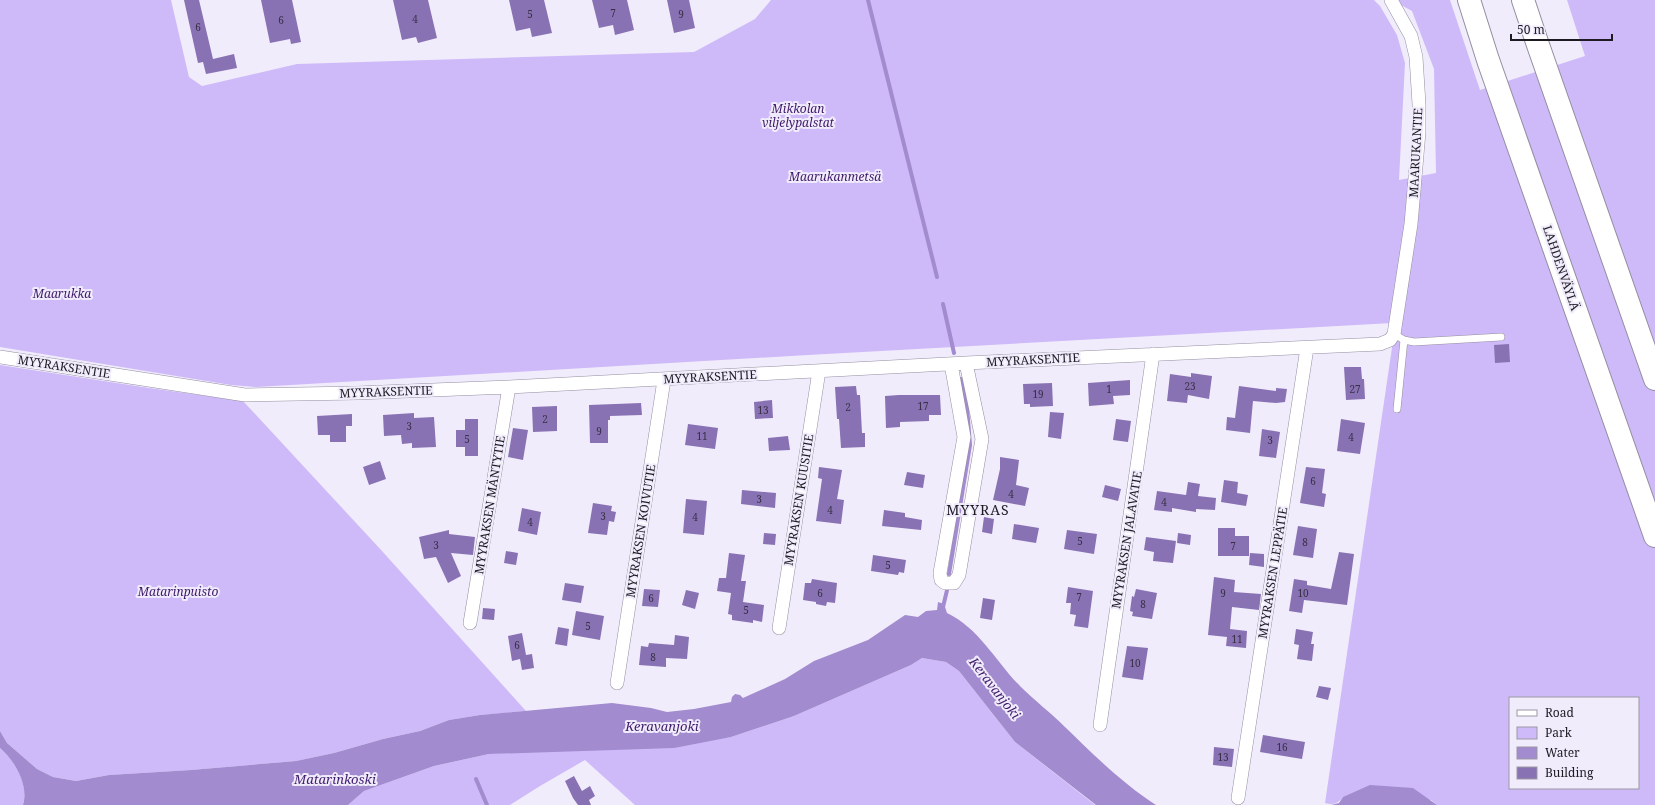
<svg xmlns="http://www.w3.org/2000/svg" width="1655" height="805" viewBox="0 0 1655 805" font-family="'Noto Serif',serif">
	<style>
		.green { fill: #cebaf8; fill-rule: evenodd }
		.water { fill: #a28bce }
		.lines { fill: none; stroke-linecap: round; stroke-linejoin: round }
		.stream { stroke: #a28bce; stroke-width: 4 }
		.building { fill: #8872b3 }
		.service-casing { stroke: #948ea0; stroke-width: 8 }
		.minor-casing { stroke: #948ea0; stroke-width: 14 }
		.motorway-casing { stroke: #948ea0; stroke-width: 24 }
		.service { stroke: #fff; stroke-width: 7 }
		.minor { stroke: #fff; stroke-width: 13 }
		.motorway { stroke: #fff; stroke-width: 22 }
		.labels { text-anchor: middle; stroke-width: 4; stroke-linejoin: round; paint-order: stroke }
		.number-label { font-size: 10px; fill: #383046 }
		.park-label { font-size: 12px; font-style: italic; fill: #3d1968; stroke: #f1ecfc }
		.street-label { font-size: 12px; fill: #1d1a21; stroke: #f1ecfc }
		.water-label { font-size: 13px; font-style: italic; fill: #3f1c6b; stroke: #f1ecfc }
		.quarter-label { font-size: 14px; letter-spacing: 1px; fill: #1d1a21; stroke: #f1ecfc }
	</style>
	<rect width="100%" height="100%" fill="#f1ecfc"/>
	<path class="green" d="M0 0H171L189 77 202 86 297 64 694 52 755 19 771 0H1374L1380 6 1397 35 1405 63 1399 180 1436 173 1434 69 1412 11 1401 5 1398 0H1450L1480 90 1585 56 1567 0H1655V805H1437L1431 800 1343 797C1338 804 1333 805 1325 803L1394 334 1392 323 808 355 256 387 231 385 0 347ZM1510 698H1638V788H1510Z
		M0 365 149 388 243 401 382 551 526 711 480 715 449 720 420 731 383 739 334 753 296 761 191 770 109 775 76 781 53 777 37 769 7 743 0 731Z
		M922 658 946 662 959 671 1015 742 1095 805H635L585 760 540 786 510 805H348L364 791 434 766 489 754 731 737 794 716 911 665Z
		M0 748C15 761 29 784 23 805H0Z"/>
	<path class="water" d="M938 602 944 604 947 613C979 628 996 662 1020 686 1035 701 1051 713 1065 727 1094 755 1123 784 1156 805H1096L1015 742 959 671 946 662 922 658 911 665 794 716 731 737 674 748 489 754 434 766 364 791 348 805H23C29 785 15 761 0 748V731L7 743 37 769 53 777 76 781 109 775 191 770 296 761 334 753 383 739 420 731 449 720 480 715 612 703 651 708 667 712 694 709 731 702 732 697 735 694 740 695 743 698 785 679 814 661 868 640 905 615 918 617 926 611 937 610Z
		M1370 785 1413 788 1437 805H1331L1339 803 1343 797Z"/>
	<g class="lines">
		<path class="stream" d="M868 0 937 277
			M943 304 954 353
			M949 574 970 445 967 408 961 379
			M943 607 948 586
			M476 779 487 805"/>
	</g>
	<path class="building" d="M184 0H199L213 59 234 54 237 68 206 74 203 62 198 63Z
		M261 0H292L301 42 291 44 290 39 270 43Z
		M393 0H428L437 38 418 43 416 37 402 40Z
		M509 0H544L552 33 532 37 530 28 516 31Z
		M592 0H627L634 30 615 35 613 25 599 28Z
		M667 0H689L695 28 674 33Z
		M1509 344 1510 362 1495 363 1494 345Z
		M1344 367H1361L1362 379H1364L1365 399 1346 400Z
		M1191 373 1212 376 1209 399 1188 395 1187 403 1167 401 1170 374 1191 377Z
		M1130 380V395L1113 396 1114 404 1089 406 1088 383Z
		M1052 383 1053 406 1030 407V404H1024L1023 384Z
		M856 386 857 395H860L862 433H865V447L841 448 839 419H837L835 387Z
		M1239 386 1276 391V388L1287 389 1285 402 1276 403 1253 401 1250 433 1226 430 1227 417 1235 418Z
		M899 395H940L941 415H929V421L900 422V427L886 428 885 396Z
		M772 400 773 418 755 419 754 402Z
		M641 403 642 415 610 416V420H608V443H590L589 405Z
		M557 406V431L533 432 532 407Z
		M1050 412 1064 413 1061 439 1048 437Z
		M414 413V418L434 417 436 447 412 448V443L402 444 401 435 384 436 383 415Z
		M352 414V426H346V442H330V435H318L317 416Z
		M465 419H478V456H465V447H456V430H465Z
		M1116 419 1131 421 1128 442 1113 440Z
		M1341 419 1365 423 1360 454 1337 451Z
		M688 424 718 428 715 449 685 445Z
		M513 428 528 430 523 460 508 457Z
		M1262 429 1280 432 1276 458 1259 456Z
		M788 436 790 450 769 451 768 438Z
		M1000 457 1019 460 1016 485 1029 488 1025 506 993 500 1000 469Z
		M380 461 386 479 369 485 363 467Z
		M819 467 842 470 837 499 844 500 841 524 816 521 822 479 818 478Z
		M1306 467 1325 469 1322 493 1326 494 1324 507 1300 503Z
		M907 472 925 475 923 488 904 485Z
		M1224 480 1238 482 1237 493 1248 495 1246 506 1221 502Z
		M1188 482 1200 484 1198 496 1216 498 1215 510 1196 509V512L1172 508V512L1154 510 1157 491 1186 495Z
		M1105 485 1121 489 1118 501 1102 497Z
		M742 490 776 493 775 508 741 504Z
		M686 499 707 501 704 535 683 533Z
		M593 503 612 506 611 511 616 512 614 522 609 521 607 535 588 533Z
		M522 508 541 512 537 535 518 531Z
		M884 510 905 513V517L922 520 921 530 882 526Z
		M984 517 994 519 992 534 982 532Z
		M1014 524 1039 528 1036 543 1012 539Z
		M1298 526 1317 529 1313 558 1293 555Z
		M1218 528H1235V536H1249V556H1218Z
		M449 530V534L475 537 473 555 451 553 461 576 448 583 436 557 424 559 419 537Z
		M1067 530 1097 534 1094 554 1064 549Z
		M764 533 776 534 775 545 763 544Z
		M1178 533 1191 535 1190 545 1177 543Z
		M1146 537 1176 541 1173 563 1153 561 1154 552 1144 550Z
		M506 551 518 553 516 565 504 563Z
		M1339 552 1354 554 1347 605 1304 600 1302 613 1289 611 1294 579 1307 581V585L1331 589Z
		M729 553 745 555 741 581H746L743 602 764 605 762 622 753 620V623L732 620V615L728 614 731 593 717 591 719 578H726Z
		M1250 553 1264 554V567L1249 565Z
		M873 555 906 560 904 573 899 572 898 575 871 571Z
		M1214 577 1235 580 1234 592 1261 594 1259 610 1232 607 1230 629 1247 631 1246 648 1226 646 1227 637 1208 635Z
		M812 579 837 583 835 603 827 602 826 606 816 604V602L803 600 805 583H811Z
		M565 583 584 586 581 603 562 600Z
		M1068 587 1093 591 1088 628 1074 626 1076 615 1070 614 1071 603H1066Z
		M644 589 660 590 658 607 642 606Z
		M1136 589 1157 593 1152 619 1132 616 1133 612 1130 611 1132 596 1134 597Z
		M686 590 699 593 695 609 682 605Z
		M983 598 995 600 992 620 980 618Z
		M483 608 495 609 494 620 482 619Z
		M576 611 604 616 600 640 572 635Z
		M558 627 569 629 567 646 555 644Z
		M1296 629 1313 632 1311 644H1314L1312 661 1297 659 1299 645 1294 644Z
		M522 633 526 655 532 654 534 668 522 670 520 659 512 661 508 636Z
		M675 635 689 637 687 659 666 658V667L639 665 641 646 648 647 649 643 674 645Z
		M1127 646 1148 648 1143 680 1122 677Z
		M1319 686 1331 688 1328 700 1316 697Z
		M1263 735 1305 742 1302 759 1260 752Z
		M1214 747 1234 749 1232 767 1213 765Z
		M574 776 582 791 590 786 595 796 589 800 591 805H578L573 798 565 781Z"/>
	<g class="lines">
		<g class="service-casing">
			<path id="service" d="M1394 334 1404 340 1414 342 1501 337
				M1397 409 1404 340"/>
		</g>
		<g class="minor-casing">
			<path id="minor" d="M0 357 245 395 357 393 509 387 966 363 1380 344 1390 340 1394 334 1411 224 1419 132V104L1416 57 1411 36 1391 0
				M951 364 964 437 940 573 941 580 945 583H954L959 575 982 439 966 363
				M470 623 509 387
				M779 628 819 371
				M617 683 664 380
				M1100 725 1153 354
				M1238 798 1307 348"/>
		</g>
		<g class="motorway-casing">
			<path id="motorway" d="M1469 0 1488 60 1655 536
				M1523 0 1538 45 1655 379"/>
		</g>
		<use href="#service" class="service"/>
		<use href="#minor" class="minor"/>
		<use href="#motorway" class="motorway"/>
	</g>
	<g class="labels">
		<g class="number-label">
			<text x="613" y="17">7</text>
			<text x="530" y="18">5</text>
			<text x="681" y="18">9</text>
			<text x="415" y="23">4</text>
			<text x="281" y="24">6</text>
			<text x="198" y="31">6</text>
			<text x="1190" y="390">23</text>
			<text x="1109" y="393">1</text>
			<text x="1355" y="393">27</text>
			<text x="1038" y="398">19</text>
			<text x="923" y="410">17</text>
			<text x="848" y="411">2</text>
			<text x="763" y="414">13</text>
			<text x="545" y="423">2</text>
			<text x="409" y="430">3</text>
			<text x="599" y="435">9</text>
			<text x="702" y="440">11</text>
			<text x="1351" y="441">4</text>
			<text x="467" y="443">5</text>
			<text x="1270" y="444">3</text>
			<text x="1313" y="485">6</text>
			<text x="1011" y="498">4</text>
			<text x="759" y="503">3</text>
			<text x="1164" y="506">4</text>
			<text x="830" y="514">4</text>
			<text x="603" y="520">3</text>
			<text x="695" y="521">4</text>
			<text x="530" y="526">4</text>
			<text x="1080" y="545">5</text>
			<text x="1305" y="546">8</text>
			<text x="436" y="549">3</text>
			<text x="1233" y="550">7</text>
			<text x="888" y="569">5</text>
			<text x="820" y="597">6</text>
			<text x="1223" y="597">9</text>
			<text x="1303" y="597">10</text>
			<text x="1079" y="601">7</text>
			<text x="651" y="602">6</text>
			<text x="1143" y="608">8</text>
			<text x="746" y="614">5</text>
			<text x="588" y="630">5</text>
			<text x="1237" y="643">11</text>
			<text x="517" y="649">6</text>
			<text x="653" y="661">8</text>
			<text x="1135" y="667">10</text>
			<text x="1282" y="751">16</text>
			<text x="1223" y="761">13</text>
		</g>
		<g class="park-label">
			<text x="798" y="113">Mikkolan<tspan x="798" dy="14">viljelypalstat</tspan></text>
			<text x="835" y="181">Maarukanmetsä</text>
			<text x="62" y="298">Maarukka</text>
			<text x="178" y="596">Matarinpuisto</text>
		</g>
		<g class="street-label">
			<text transform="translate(1416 153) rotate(-87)" y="4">MAARUKANTIE</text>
			<text transform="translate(1561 268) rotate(71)" y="4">LAHDENVÄYLÄ</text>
			<text transform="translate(1033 360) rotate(-3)" y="4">MYYRAKSENTIE</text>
			<text transform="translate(64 367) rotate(9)" y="4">MYYRAKSENTIE</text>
			<text transform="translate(710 377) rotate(-3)" y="4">MYYRAKSENTIE</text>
			<text transform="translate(386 392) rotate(-2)" y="4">MYYRAKSENTIE</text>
			<text transform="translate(799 500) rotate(-81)" y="4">MYYRAKSEN KUUSITIE</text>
			<text transform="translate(490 505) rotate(-81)" y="4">MYYRAKSEN MÄNTYTIE</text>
			<text transform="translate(641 531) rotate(-81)" y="4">MYYRAKSEN KOIVUTIE</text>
			<text transform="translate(1127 540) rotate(-81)" y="4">MYYRAKSEN JALAVATIE</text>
			<text transform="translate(1273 573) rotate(-81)" y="4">MYYRAKSEN LEPPÄTIE</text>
		</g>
		<g class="water-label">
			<text transform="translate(995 688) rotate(52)" y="5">Keravanjoki</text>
			<text x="662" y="731">Keravanjoki</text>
			<text x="335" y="784">Matarinkoski</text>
		</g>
		<g class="quarter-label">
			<text x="978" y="515">MYYRAS</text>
		</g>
	</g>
	<rect x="1509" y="697" width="130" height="92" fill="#f1ecfc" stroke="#9c98a4"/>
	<rect x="1517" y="710" width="20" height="6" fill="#ffffff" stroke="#9c98a4"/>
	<text x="1545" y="717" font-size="12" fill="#1d1a21">Road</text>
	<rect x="1517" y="727" width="20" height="12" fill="#cebaf8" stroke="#9c98a4"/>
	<text x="1545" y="737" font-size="12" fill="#1d1a21">Park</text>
	<rect x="1517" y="747" width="20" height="12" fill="#a28bce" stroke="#9c98a4"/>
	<text x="1545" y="757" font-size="12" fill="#1d1a21">Water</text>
	<rect x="1517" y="767" width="20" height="12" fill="#8872b3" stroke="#9c98a4"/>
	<text x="1545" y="777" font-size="12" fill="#1d1a21">Building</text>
	<path d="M1511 34v6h101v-6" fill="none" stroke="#1d1a21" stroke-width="2"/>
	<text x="1517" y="34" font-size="12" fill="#1d1a21" stroke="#f1ecfc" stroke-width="3" paint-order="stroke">50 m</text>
</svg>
